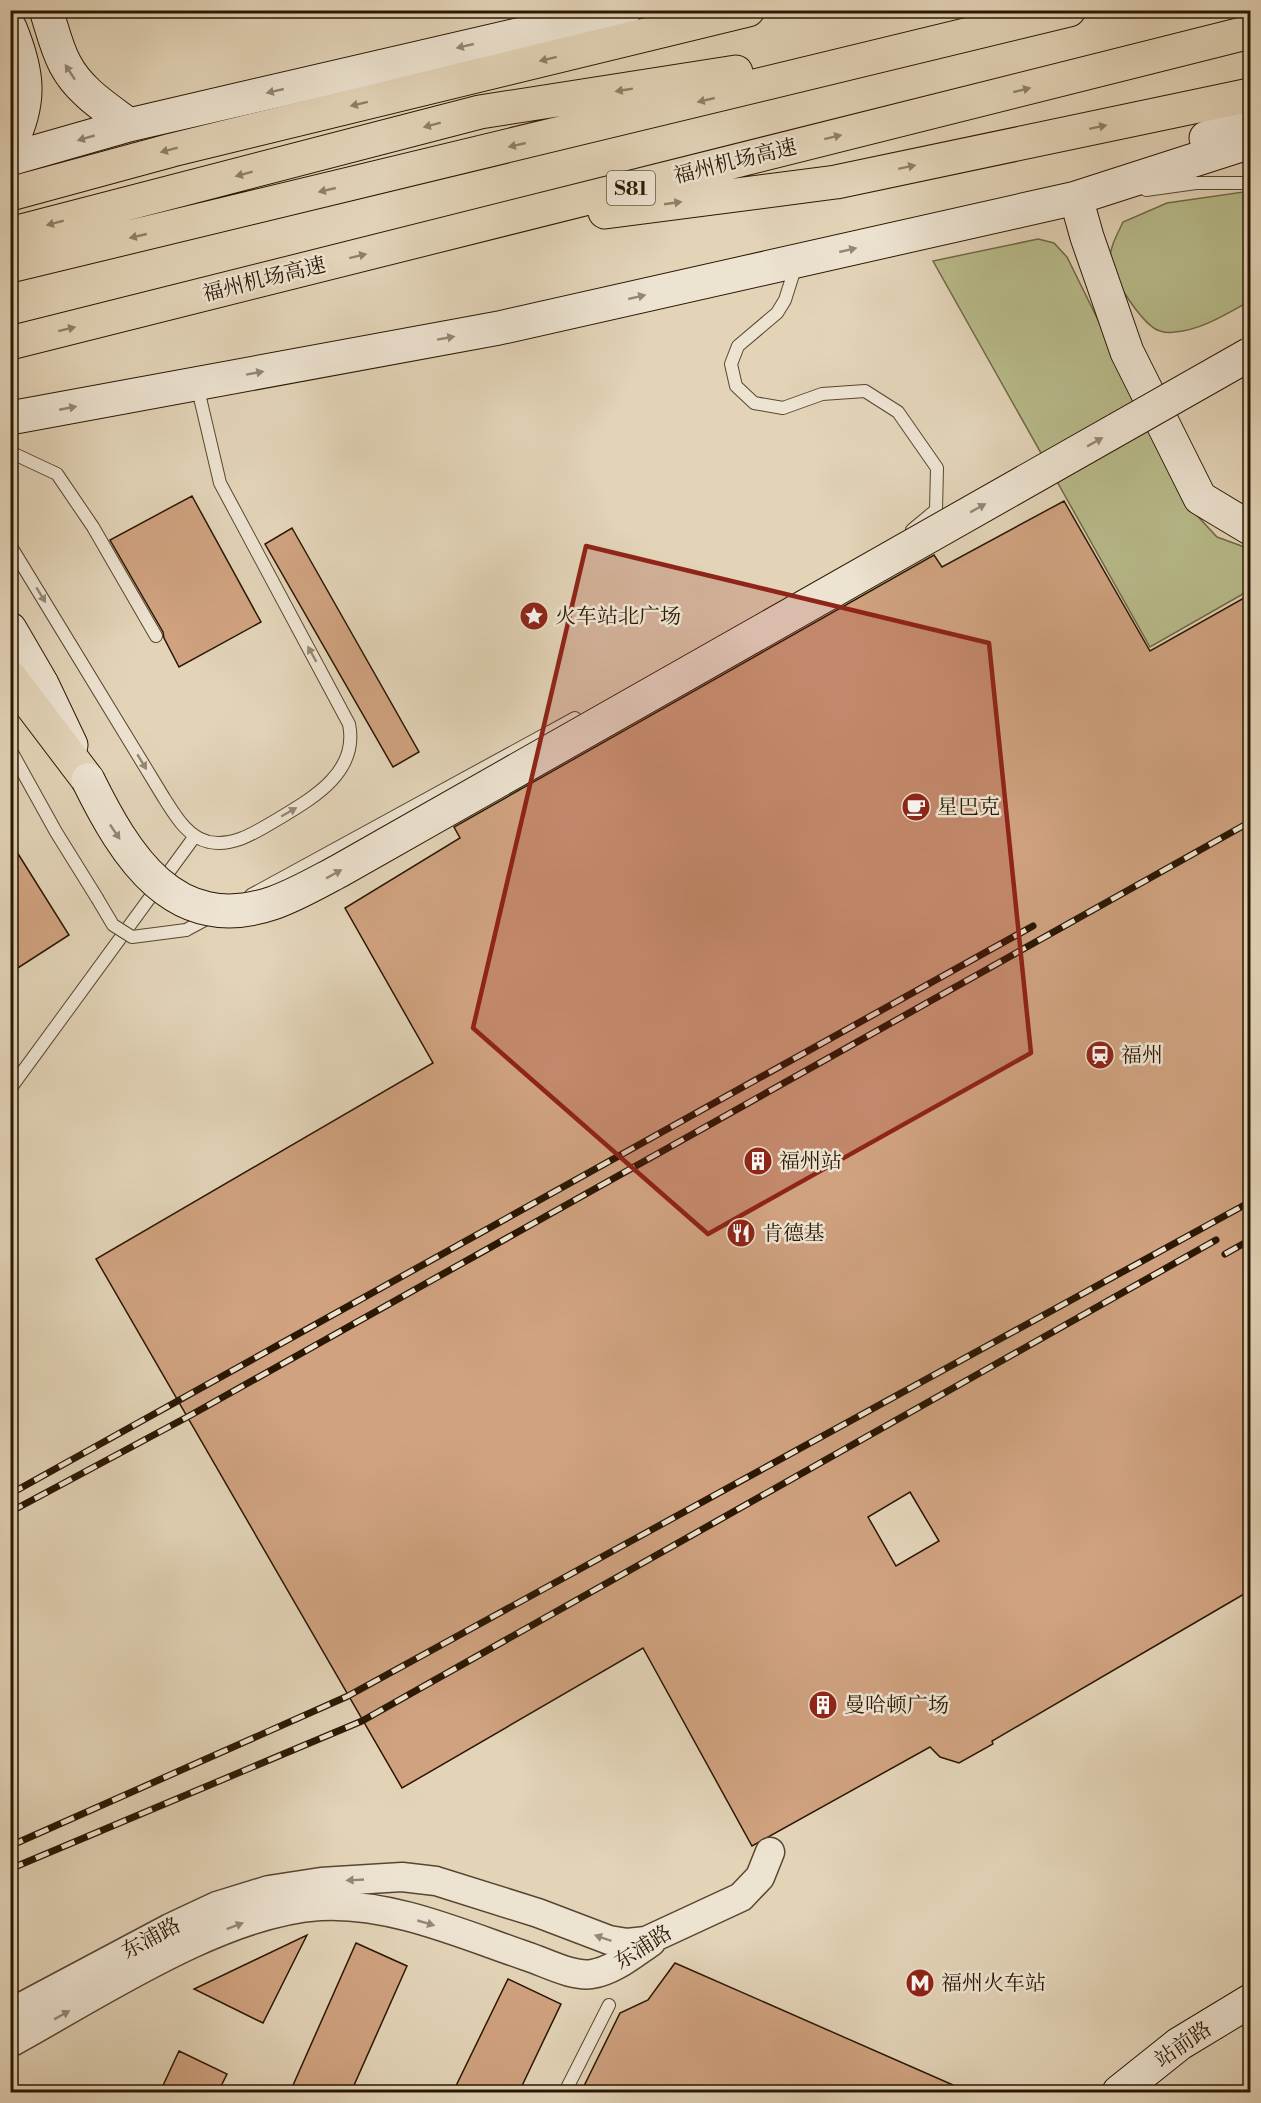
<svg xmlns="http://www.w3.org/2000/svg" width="1261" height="2103" viewBox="0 0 1261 2103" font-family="'Libre Bodoni','Noto Serif SC',serif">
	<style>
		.green { fill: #b8bb8b; stroke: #716946; stroke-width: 1.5 }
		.building { fill: #d0a280; stroke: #2a1702; stroke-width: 1.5; fill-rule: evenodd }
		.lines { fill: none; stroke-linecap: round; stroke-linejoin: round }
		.service-casing { stroke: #584630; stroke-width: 14 }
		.tertiary-casing { stroke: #584630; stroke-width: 31 }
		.secondary-casing { stroke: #2a1702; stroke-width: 35 }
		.motorway-casing { stroke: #2a1702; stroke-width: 35 }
		.service { stroke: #ede3d1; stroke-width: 12 }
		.tertiary { stroke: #ede3d1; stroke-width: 28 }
		.secondary { stroke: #ede3d1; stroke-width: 33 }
		.motorway { stroke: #e3d4b8; stroke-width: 33 }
		.rail-casing { stroke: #2a1702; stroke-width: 7 }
		.rail { stroke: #ede3d1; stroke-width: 4.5; stroke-dasharray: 14; stroke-linecap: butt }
		.service-bridge-casing { stroke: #584630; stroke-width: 14; stroke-linecap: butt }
		.secondary-bridge-casing { stroke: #2a1702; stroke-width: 35; stroke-linecap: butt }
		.service-bridge { stroke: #ede3d1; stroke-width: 12 }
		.secondary-bridge { stroke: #ede3d1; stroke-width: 33 }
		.oneway { fill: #958774 }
		.oneway2 { fill: #907f66 }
		.marked { fill: #8f2418; fill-opacity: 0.2; stroke: #8f2418; stroke-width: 4.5; stroke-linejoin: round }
		.labels { text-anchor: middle; stroke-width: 5; stroke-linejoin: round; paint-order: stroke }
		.shield { fill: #ede3d1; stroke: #645440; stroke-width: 1.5 }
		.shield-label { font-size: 20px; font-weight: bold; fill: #2a1702 }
		.street-label { font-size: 21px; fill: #2a1702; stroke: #ede3d1 }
		.poi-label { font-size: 21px; fill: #2a1702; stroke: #ede3d1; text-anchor: start }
	</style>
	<rect width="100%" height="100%" fill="#e3d4b8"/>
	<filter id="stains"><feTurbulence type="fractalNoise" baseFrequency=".00333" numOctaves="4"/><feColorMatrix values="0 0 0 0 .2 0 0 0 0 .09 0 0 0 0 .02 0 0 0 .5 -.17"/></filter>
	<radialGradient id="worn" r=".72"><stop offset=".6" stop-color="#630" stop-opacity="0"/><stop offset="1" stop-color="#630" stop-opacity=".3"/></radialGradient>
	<path class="green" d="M1250 191V301C1228 313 1200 331 1174 332 1170 333 1163 332 1160 331 1144 327 1111 277 1110 261 1109 248 1118 233 1123 222L1167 203Z
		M1038 239 1054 243 1067 257 1191 509 1217 537 1250 549V590L1150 647 933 261Z"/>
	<path class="building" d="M192 496 261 622 179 667 164 638 163 632 110 540Z
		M1064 501 1150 651 1251 594V1590L992 1741 993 1744 959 1763 940 1757 930 1747 752 1846 643 1648 402 1788 96 1259 433 1063 345 908 460 838 454 827 934 555 942 567ZM910 1492 939 1541 896 1566 868 1517Z
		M292 528 419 752 393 767 265 544Z
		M10 841 69 935 10 973Z
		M307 1935 263 2023 194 1989Z
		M356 1943 407 1966 351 2092H290Z
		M675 1963 969 2092H581L620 2013 648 2000Z
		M508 1979 561 2004 519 2092H453Z
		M179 2051 227 2074 218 2092H160Z"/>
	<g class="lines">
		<g class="service-casing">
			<path id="service" d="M1146 190 1196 183H1250
				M796 265 785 300 777 313 738 346 731 364 736 386 754 403 783 408 822 394 865 391 898 412 937 468 936 510 912 530
				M10 452 57 474 93 527 156 636
				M10 545 164 798C175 815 187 837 209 842 235 847 257 831 278 819 313 798 359 772 349 724L220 483 197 385
				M10 749 56 832 97 898
				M251 895 575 718
				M186 930 212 916
				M10 1089 195 836
				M565 2092 609 2005"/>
		</g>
		<g class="tertiary-casing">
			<path id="tertiary" d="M10 2013 170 1928 217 1906 269 1890 321 1882 402 1877 436 1881 538 1913 609 1940 627 1943 646 1941 741 1897 760 1877 770 1852
				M10 2043C98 1995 221 1912 320 1906 390 1902 462 1934 526 1956 545 1962 572 1977 592 1974 613 1971 633 1954 651 1942"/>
		</g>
		<g class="secondary-casing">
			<path id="secondary" d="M46 10C52 28 56 47 65 64 79 91 105 107 129 125
				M10 28C28 72 32 101 10 145
				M1206 138 1250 118
				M10 159 129 125 625 10
				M1076 198 1087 237 1127 352 1200 498 1250 528
				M10 418 499 328 1076 198 1250 142
				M10 629 42 684 71 745
				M1119 2092 1179 2044 1250 2001"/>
		</g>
		<g class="motorway-casing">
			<path id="motorway" d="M10 194 172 150 748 10
				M605 212 836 182 1250 95
				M10 234 480 112 736 72
				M10 266 1069 10
				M10 343 1250 32
				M10 677 88 780"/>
		</g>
		<use href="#service" class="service"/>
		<use href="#tertiary" class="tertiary"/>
		<use href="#secondary" class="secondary"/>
		<use href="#motorway" class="motorway"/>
		<g class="rail-casing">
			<path id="rail" d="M1225 1254 1250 1240
				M10 1494 1033 926
				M10 1512 191 1415 1250 822
				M10 1846 348 1696 1250 1202
				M10 1869 362 1721 1216 1240"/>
		</g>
		<use href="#rail" class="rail"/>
		<g class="service-bridge-casing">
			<path id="service-bridge" d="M97 898 113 925 132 937 186 930"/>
		</g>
		<g class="secondary-bridge-casing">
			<path id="secondary-bridge" d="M88 780C125 855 174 937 273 903 296 895 318 882 339 871L1250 354"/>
		</g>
		<use href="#service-bridge" class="service-bridge"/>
		<use href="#secondary-bridge" class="secondary-bridge"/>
	</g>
	<defs><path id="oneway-solid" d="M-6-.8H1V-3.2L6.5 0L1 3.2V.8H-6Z" transform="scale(1.5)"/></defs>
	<g class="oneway">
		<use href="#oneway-solid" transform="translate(465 46) rotate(167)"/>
		<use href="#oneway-solid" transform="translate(70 72) rotate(-123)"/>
		<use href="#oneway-solid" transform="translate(275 91) rotate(167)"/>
		<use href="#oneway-solid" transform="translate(86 138) rotate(164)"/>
		<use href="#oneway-solid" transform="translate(848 250) rotate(-13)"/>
		<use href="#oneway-solid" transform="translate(637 297) rotate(-13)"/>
		<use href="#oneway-solid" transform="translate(446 338) rotate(-10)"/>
		<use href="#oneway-solid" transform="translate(255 373) rotate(-10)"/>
		<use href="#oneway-solid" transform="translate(68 408) rotate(-11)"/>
		<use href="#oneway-solid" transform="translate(1095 442) rotate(-29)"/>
		<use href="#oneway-solid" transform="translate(978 508) rotate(-29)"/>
		<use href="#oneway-solid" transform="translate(41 595) rotate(59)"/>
		<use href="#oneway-solid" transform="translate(312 654) rotate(-119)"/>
		<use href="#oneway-solid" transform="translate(142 762) rotate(59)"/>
		<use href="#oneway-solid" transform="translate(289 812) rotate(-30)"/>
		<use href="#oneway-solid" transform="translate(115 832) rotate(56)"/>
		<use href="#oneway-solid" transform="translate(334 874) rotate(-29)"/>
		<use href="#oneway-solid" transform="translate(355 1880) rotate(177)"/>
		<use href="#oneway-solid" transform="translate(426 1923) rotate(16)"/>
		<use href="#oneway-solid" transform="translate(235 1926) rotate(-21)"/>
		<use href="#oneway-solid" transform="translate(603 1938) rotate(-161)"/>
		<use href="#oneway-solid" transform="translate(62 2015) rotate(-29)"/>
	</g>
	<g class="oneway2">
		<use href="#oneway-solid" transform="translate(548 59) rotate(166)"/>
		<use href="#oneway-solid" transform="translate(624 90) rotate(171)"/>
		<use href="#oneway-solid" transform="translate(1022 90) rotate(-14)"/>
		<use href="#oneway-solid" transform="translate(706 100) rotate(167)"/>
		<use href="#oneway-solid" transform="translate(359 104) rotate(166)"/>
		<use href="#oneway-solid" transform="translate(432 125) rotate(165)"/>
		<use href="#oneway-solid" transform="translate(1098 127) rotate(-12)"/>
		<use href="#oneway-solid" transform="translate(833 137) rotate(-14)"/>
		<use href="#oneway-solid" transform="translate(517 145) rotate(167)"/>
		<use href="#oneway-solid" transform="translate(169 150) rotate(165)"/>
		<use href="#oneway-solid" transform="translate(907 167) rotate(-12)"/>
		<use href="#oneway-solid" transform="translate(244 174) rotate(165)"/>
		<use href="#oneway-solid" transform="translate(327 190) rotate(167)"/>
		<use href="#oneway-solid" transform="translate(673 203) rotate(-8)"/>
		<use href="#oneway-solid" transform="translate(55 223) rotate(165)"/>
		<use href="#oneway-solid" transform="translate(138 236) rotate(167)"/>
		<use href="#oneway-solid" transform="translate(358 256) rotate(-14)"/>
		<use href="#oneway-solid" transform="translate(67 329) rotate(-14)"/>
	</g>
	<path class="marked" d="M586 546 989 643 1031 1053 708 1234 473 1028Z"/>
	<defs>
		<g id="sight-disc" transform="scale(1.5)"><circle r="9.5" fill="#8f2418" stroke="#ede3d1"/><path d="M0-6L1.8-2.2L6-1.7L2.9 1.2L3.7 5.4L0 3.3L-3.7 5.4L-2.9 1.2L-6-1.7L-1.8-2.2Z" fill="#fff"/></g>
		<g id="cafe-disc" transform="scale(1.5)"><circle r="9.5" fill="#8f2418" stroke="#ede3d1"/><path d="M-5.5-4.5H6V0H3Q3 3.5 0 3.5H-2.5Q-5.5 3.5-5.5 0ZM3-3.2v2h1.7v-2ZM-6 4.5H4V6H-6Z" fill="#fff"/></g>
		<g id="station-disc" transform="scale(1.5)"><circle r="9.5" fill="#8f2418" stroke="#ede3d1"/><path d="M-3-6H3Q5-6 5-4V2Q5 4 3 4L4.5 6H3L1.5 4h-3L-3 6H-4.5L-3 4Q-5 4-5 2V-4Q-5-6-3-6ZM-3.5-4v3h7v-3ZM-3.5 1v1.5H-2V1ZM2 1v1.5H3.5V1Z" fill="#fff"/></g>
		<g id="building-disc" transform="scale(1.5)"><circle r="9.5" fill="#8f2418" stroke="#ede3d1"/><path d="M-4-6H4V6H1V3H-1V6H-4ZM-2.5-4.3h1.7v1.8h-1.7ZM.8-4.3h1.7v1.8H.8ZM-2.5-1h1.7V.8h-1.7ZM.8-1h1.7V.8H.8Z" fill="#fff"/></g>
		<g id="restaurant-disc" transform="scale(1.5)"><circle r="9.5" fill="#8f2418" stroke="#ede3d1"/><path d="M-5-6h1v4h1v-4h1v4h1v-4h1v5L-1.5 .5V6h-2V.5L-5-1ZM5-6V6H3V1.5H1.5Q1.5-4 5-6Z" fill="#fff"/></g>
		<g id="metro-disc" transform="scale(1.5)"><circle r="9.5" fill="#8f2418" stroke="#ede3d1"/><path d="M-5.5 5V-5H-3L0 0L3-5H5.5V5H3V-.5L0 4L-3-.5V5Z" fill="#fff"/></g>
	</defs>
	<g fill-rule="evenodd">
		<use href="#sight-disc" x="534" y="616"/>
		<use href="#cafe-disc" x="916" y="807"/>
		<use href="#station-disc" x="1100" y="1055"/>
		<use href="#building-disc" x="758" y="1161"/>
		<use href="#restaurant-disc" x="741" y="1233"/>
		<use href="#building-disc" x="823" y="1705"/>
		<use href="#metro-disc" x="920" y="1983"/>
	</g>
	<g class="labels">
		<rect class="shield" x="607" y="171" width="48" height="34" rx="4.5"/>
		<g class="shield-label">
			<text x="631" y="195">S81</text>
		</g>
		<g class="street-label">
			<text transform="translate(735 161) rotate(-14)" y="7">福州机场高速</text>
			<text transform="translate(264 279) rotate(-14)" y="7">福州机场高速</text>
			<text transform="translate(151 1938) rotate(-28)" y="7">东浦路</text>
			<text transform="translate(643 1947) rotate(-32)" y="7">东浦路</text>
			<text transform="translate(1183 2044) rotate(-34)" y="7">站前路</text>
		</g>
		<g class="poi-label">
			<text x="555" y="623">火车站北广场</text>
			<text x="937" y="814">星巴克</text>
			<text x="1121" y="1062">福州</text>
			<text x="779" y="1168">福州站</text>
			<text x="762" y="1240">肯德基</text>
			<text x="844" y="1712">曼哈顿广场</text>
			<text x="941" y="1990">福州火车站</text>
		</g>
	</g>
	<rect width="1261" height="2103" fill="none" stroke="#e3d4b8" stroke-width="36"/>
	<rect x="12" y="12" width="1237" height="2079" fill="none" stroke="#2a1702" stroke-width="3"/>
	<rect x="18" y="18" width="1225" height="2067" fill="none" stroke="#2a1702" stroke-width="1.5"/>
	<rect width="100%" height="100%" filter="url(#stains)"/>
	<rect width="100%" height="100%" fill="url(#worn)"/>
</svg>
